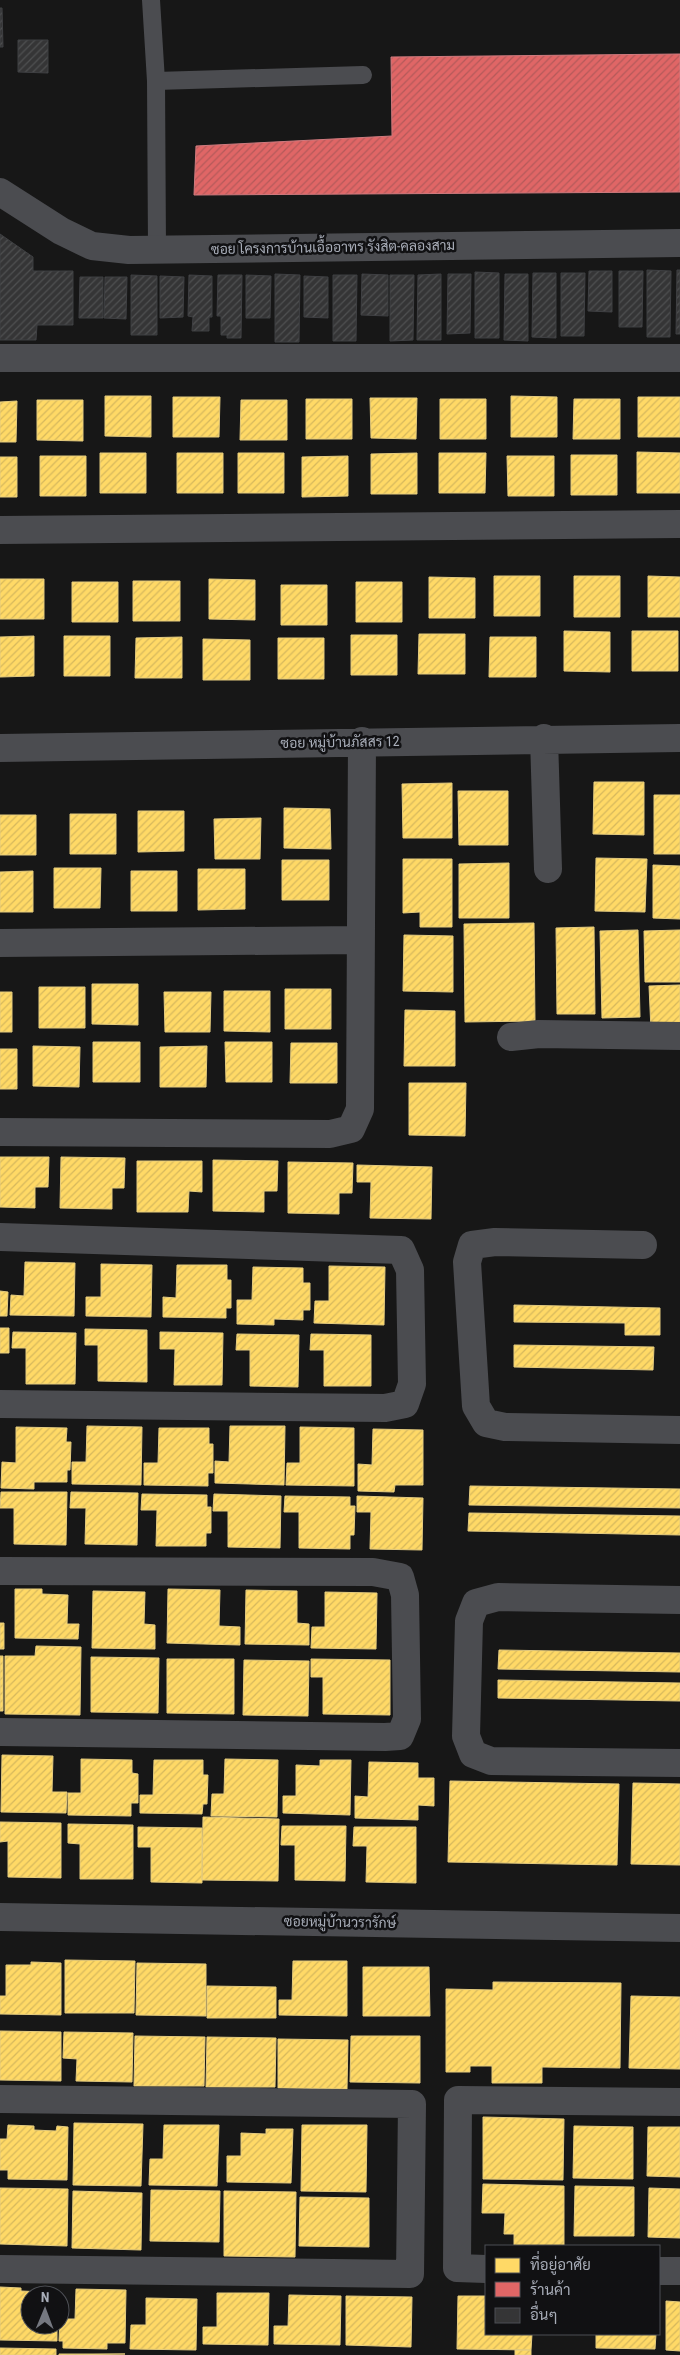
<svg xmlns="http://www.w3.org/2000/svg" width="680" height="2355" viewBox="0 0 680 2355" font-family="'Roboto Condensed',Sarabun,sans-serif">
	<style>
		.homes { fill: url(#homes-hatch); stroke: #e5cc7f }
		.shops { fill: url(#shops-hatch); stroke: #cf7b7f }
		.building { fill: url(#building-hatch); stroke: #3f4043 }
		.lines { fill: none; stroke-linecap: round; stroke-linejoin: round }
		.service { stroke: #4b4c50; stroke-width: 18 }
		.minor { stroke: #4b4c50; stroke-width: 28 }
		.labels { text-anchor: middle; stroke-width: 5; stroke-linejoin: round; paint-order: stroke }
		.street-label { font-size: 14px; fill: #a8adb8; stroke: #111113 }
	</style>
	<defs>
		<pattern id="homes-hatch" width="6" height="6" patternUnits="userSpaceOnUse" patternTransform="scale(1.25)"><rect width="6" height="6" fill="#ffd966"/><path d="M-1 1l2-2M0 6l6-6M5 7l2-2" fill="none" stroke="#d6b85d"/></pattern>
		<pattern id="shops-hatch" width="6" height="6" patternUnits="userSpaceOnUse" patternTransform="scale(1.25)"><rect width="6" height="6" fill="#e06666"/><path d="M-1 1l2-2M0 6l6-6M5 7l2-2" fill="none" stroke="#b45a5a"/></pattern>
		<pattern id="building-hatch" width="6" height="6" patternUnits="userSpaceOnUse" patternTransform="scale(1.25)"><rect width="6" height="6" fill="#353536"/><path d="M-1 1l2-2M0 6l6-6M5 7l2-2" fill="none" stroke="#4f5051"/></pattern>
	</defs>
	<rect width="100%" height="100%" fill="#171717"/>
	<path class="homes" d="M105 396H151V437L105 436Z
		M511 396 557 397V437H511Z
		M173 397H220L219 437H173Z
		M638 397H680V437H638Z
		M370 398H417L416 439 371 438Z
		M306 399H352V439H306Z
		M440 399H486V439H440Z
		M574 399H620V439H573Z
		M37 400H83V441L37 440Z
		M241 400H287V440H240Z
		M17 401 16 442H0V402Z
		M637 452 680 453V493H637Z
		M100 453H146V493H100Z
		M177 453H223V493H177Z
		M238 453H284V493H238Z
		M417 453V494H371V454Z
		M439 453H486L485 493H439Z
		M571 455H617V495H571Z
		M40 456H86V496H40Z
		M348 456V496L302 497V457Z
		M507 456H554V496H508Z
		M0 457H17V497H0Z
		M494 576H540V616H494Z
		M574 576H620V617H574Z
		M648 576 680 577V617H648Z
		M429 577 475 578V618H429Z
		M0 579H44V619H0Z
		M209 579 255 580V620L209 619Z
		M133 581H180V621H133Z
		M72 582H118V622H72Z
		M356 582H402V622H356Z
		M281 585H327V625H281Z
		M564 631 610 632V672L564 671Z
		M632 631H678V671H632Z
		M419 634H465V674H418Z
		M351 635H397V675H351Z
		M34 636V676L0 677V637Z
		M64 636H110V676H64Z
		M182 637V678H135L136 638Z
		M490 637H536V677H489Z
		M278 638H324V679H278Z
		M203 639 250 640V680H203Z
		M594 782H644V835L593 834Z
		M452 783V838H403L402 784Z
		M458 791H508V845H459Z
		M654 795H680V854H654Z
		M284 808 330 809 331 849 284 848Z
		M138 811H184V851L138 852Z
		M70 814H116V854H70Z
		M0 815H36V855H0Z
		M261 818 260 859H215L214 819Z
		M596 858 647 859 645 912 595 911Z
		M403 859H452V927H420V912L403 913Z
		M282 860H329V900H282Z
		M509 863V918H459V864Z
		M653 865 680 866V919L653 918Z
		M54 868H101L100 908H54Z
		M198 869H245V909L198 910Z
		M33 871V912H0V872Z
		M131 871H177V911H131Z
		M534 923 535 1021 465 1022 464 924Z
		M594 927 595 1014H557L556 928Z
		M638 930 640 1017 602 1018 600 931Z
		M680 930V982H645L644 931Z
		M404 935 453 936V992L403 991Z
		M92 984H138V1025L92 1024Z
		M680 985V1030H651L649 986Z
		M39 987H85V1028H39Z
		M285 989H331V1029H285Z
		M224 991H270V1032L224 1031Z
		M0 992H12V1032H0Z
		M164 992H211L210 1032H165Z
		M405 1010 455 1011V1066H404Z
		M93 1042H140V1082H93Z
		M225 1042H272V1082H226Z
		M291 1043H337V1083H290Z
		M33 1046 80 1047 79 1087 33 1086Z
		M207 1046 206 1087H160V1047Z
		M0 1049H17V1089H0Z
		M409 1083H466L465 1136 409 1135Z
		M0 1157H49L48 1187H35V1208L0 1207Z
		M61 1157 125 1158 124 1188H112V1209L60 1208Z
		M213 1160 278 1161 277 1191H264V1212L213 1211Z
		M137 1161H202V1192L189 1191 188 1212H137Z
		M288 1162 353 1163 352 1193H339V1214L288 1213Z
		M357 1165 432 1167 431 1219 370 1218 371 1182H357Z
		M25 1262 75 1263 74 1316 10 1315 11 1295 24 1296Z
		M101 1264 152 1265 151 1317 86 1316V1297H101Z
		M177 1265H227V1280H231V1308H226V1318L163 1317V1297L176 1298Z
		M329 1266 385 1267 384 1325 314 1323 315 1301H329Z
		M253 1267 303 1268V1283H310V1310H303V1320L274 1319V1325L237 1324V1300H252Z
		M0 1291 8 1292 7 1316H0Z
		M514 1305 660 1308V1335H625V1323L514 1322Z
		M0 1328H9V1353H0Z
		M85 1329 147 1330V1382L98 1381V1345H85Z
		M13 1332 76 1333 75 1384H26V1348H12Z
		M160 1332 223 1333 222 1385H174L175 1349H160Z
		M237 1334 299 1335 298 1387 250 1386V1350H236Z
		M311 1334 371 1335V1386H324V1350H310Z
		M514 1345 654 1347 653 1370 514 1367Z
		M87 1426 142 1427 141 1485 72 1484V1462H86Z
		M230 1426H285L284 1485 215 1483V1461L229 1462Z
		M16 1427 67 1428 66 1442H71L70 1470H67V1482H34V1489L1 1488 2 1462 16 1463Z
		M300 1427 354 1428V1486L286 1485 287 1463H300Z
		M159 1428H209V1444H213V1473H208V1486L144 1485V1463H158Z
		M373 1429 423 1430V1485H395L394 1492 358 1491V1464L372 1465Z
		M470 1486 680 1489V1508L469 1505Z
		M1 1492H67L66 1545 14 1544V1508H0Z
		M71 1492 138 1493 137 1545 85 1544 86 1508H70Z
		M142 1494 207 1495V1507H211V1533H206V1546H156L157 1510H141Z
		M214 1494 281 1496 280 1548 228 1547V1511H213Z
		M285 1496 350 1497V1506H355L354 1535H350V1549L299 1548V1512H284Z
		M357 1496 423 1498 422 1550 370 1549 371 1512H357Z
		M469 1513 680 1516V1535L468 1531Z
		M15 1589H42V1594L68 1595 67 1624H79L78 1639 15 1638Z
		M168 1589 220 1590 219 1626 240 1627V1645L167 1643Z
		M246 1590 297 1591V1623L309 1624V1645L245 1644Z
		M93 1591 145 1592 144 1624 155 1625V1649L92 1648Z
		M325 1592 377 1593 376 1649 311 1648 312 1627H325Z
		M0 1623H4V1649H0Z
		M36 1646 81 1647 80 1715 5 1714V1656H35Z
		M499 1650 680 1653V1672L498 1669Z
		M0 1656H3V1711H0Z
		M91 1657 159 1658 158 1713 91 1712Z
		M167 1659H234V1714L167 1713Z
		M311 1659 390 1660V1715L323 1714V1677H311Z
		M244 1660 309 1661 308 1716 243 1715Z
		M498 1680 680 1683V1701L498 1698Z
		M2 1755 53 1756 52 1792H67L66 1813 1 1812Z
		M81 1759 132 1760V1773L138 1774V1803H131V1816L68 1815V1793H81Z
		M225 1759 278 1760 277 1817 211 1816 212 1794H224Z
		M154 1760H203V1775H208L207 1804H203L202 1814 140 1813V1795H153Z
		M320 1760H351L350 1815 283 1813V1796H296V1765L320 1766Z
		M369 1762 418 1763V1778H434V1806L418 1805V1820L355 1818V1796L368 1797Z
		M450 1781 619 1784 617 1865 448 1862Z
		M633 1783 680 1784V1865L631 1864Z
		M203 1817 279 1819 278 1881 202 1880Z
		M0 1822 61 1823V1878L8 1877V1841L0 1842Z
		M68 1824 133 1825V1879H80V1844L68 1843Z
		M282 1826H346L345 1881 295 1880V1845H281Z
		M138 1827 202 1828V1883L151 1882V1847H138Z
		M354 1827H416V1883L366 1882 367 1846H353Z
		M65 1960 135 1961 134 2013H65Z
		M293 1961H347V2016L279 2015V2000H292Z
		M31 1962 61 1963V2015L0 2014V1996H6V1965H31Z
		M137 1963 206 1964V2016L136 2015Z
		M363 1967H429L430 2016H363Z
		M493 1982 621 1983 620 2068 542 2067V2083H492V2066H470V2072H446V1989L493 1990Z
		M207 1986 276 1987V2018H207Z
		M631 1996 680 1997V2069L629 2068Z
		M0 2031 61 2032V2081L0 2080Z
		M64 2032 133 2033 132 2082 76 2081 77 2059 63 2058Z
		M135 2036 205 2037 204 2086H134Z
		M351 2036H420V2083L350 2082Z
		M207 2037 276 2038 275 2087H206Z
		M278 2039 348 2040 347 2089 278 2088Z
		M483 2117 564 2119 563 2180 483 2179Z
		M74 2123 143 2124 141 2186 73 2185Z
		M8 2125 34 2126V2130L56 2131 57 2126 68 2127 67 2180 8 2179V2170H0V2139H7Z
		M164 2125H219L217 2186 149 2185 150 2159H163Z
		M302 2125H367L366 2192 301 2191Z
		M574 2126 633 2127V2179L573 2178Z
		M648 2127H680V2177L647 2176Z
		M266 2129H293L291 2183 227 2182V2156H241V2133L266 2134Z
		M483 2184 564 2186V2246H514V2234H504L505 2213H482Z
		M575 2186 634 2187V2236H574Z
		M0 2188 68 2189 67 2246 0 2244Z
		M649 2188 680 2189V2238L648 2237Z
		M151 2190 220 2191 219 2242 150 2241Z
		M73 2191 142 2193 141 2250 72 2248Z
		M224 2191 296 2192 295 2257 224 2256Z
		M300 2197 369 2198V2247L299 2246Z
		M0 2287 21 2288V2291L45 2292V2295H30V2325H57V2341L0 2340Z
		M76 2289 126 2290 125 2343H107V2349L63 2348V2341H59L60 2319H75Z
		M217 2293H269L268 2345 203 2344V2327H217Z
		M289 2295 341 2296 340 2345 274 2344V2326H288Z
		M346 2296 412 2297 411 2347 346 2345Z
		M458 2296H486V2334H532L531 2350 457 2349Z
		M146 2298 197 2299 196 2350 130 2349 131 2325H146Z
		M666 2301 680 2302V2351L666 2350Z
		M596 2334H656L655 2349 596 2348Z
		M0 2348 56 2349V2355H0Z
		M515 2350H531V2355H515Z
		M59 2354H125L59 2355Z"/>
	<path class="shops" d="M680 54V192L194 195 196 146 392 136 391 57Z"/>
	<path class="building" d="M0 8H2L3 47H0Z
		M18 40H48V73L18 72Z
		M0 234 33 257V271H73V325H37L36 340H0Z
		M647 270 671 271 670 337H647Z
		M677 270H680V334H676Z
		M589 271H612V312L588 311Z
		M619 271H643L642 327H619Z
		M475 272 499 273V338H475Z
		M533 273H556V338L532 337Z
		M561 273H585L584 336H561Z
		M275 274 300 275 299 342H275Z
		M362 274 388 275V316L361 315Z
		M441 274V340H417L418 275Z
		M448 274H471L470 333 447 334Z
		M505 274H528V341L504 340Z
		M131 275 157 276V335H131Z
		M189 275 212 276V317H209V331H192L193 317 188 316Z
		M218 275H242L241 338H227V335H221V316H217Z
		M246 275 271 276 270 318H246Z
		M333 275H357L356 341H333Z
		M390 275H414L413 340 390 341Z
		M160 276 184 277 183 317 160 318Z
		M304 276 328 277V318L304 317Z
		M80 277H103V318H79Z
		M105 277H127L126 319 104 318Z"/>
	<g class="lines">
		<path class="service" d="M151 0 156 81 363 75
			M156 81 157 249"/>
		<path class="minor" d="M0 192 61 231 92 246 129 250 680 243
			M0 358H680
			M0 530 680 524
			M544 738 548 869
			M0 748 680 738
			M0 943 360 940
			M511 1037 539 1034 680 1036
			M0 1132 330 1134 351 1129 360 1109 362 741
			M0 1237 401 1250 410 1270 412 1384 405 1404 385 1408 0 1404
			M643 1245 495 1242 472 1245 467 1262 476 1406 486 1423 505 1427 680 1430
			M0 1571 373 1572 400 1577 405 1595 407 1719 400 1736 385 1737 0 1732
			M680 1600 498 1597 476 1603 469 1621 466 1736 473 1754 491 1761 680 1763
			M0 1917 680 1928
			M0 2099 412 2104 410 2274 0 2269
			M486 2269 457 2268 458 2100 680 2102
			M659 2271H680"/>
	</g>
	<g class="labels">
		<g class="street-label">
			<text transform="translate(333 247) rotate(-1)" y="5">ซอย โครงการบ้านเอื้ออาทร รังสิต-คลองสาม</text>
			<text transform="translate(340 742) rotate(-1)" y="5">ซอย หมู่บ้านภัสสร 12</text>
			<text transform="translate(340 1922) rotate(1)" y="5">ซอยหมู่บ้านวรารักษ์</text>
		</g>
	</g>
	<rect x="485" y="2245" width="175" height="90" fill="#111113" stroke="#4d4f55"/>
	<rect x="495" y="2258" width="25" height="15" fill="#ffd966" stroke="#4d4f55"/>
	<text x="530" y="2270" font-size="15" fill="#a8adb8">ที่อยู่อาศัย</text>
	<rect x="495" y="2282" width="25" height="15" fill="#e06666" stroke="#4d4f55"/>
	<text x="530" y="2295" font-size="15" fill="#a8adb8">ร้านค้า</text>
	<rect x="495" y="2308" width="25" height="15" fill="#353536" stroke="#4d4f55"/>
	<text x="530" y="2320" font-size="15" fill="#a8adb8">อื่นๆ</text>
	<g transform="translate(45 2310) rotate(1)"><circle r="24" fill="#111113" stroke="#4d4f55"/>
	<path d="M0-4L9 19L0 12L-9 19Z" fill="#757880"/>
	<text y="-8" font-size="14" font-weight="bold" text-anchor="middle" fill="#a8adb8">N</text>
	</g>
</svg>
